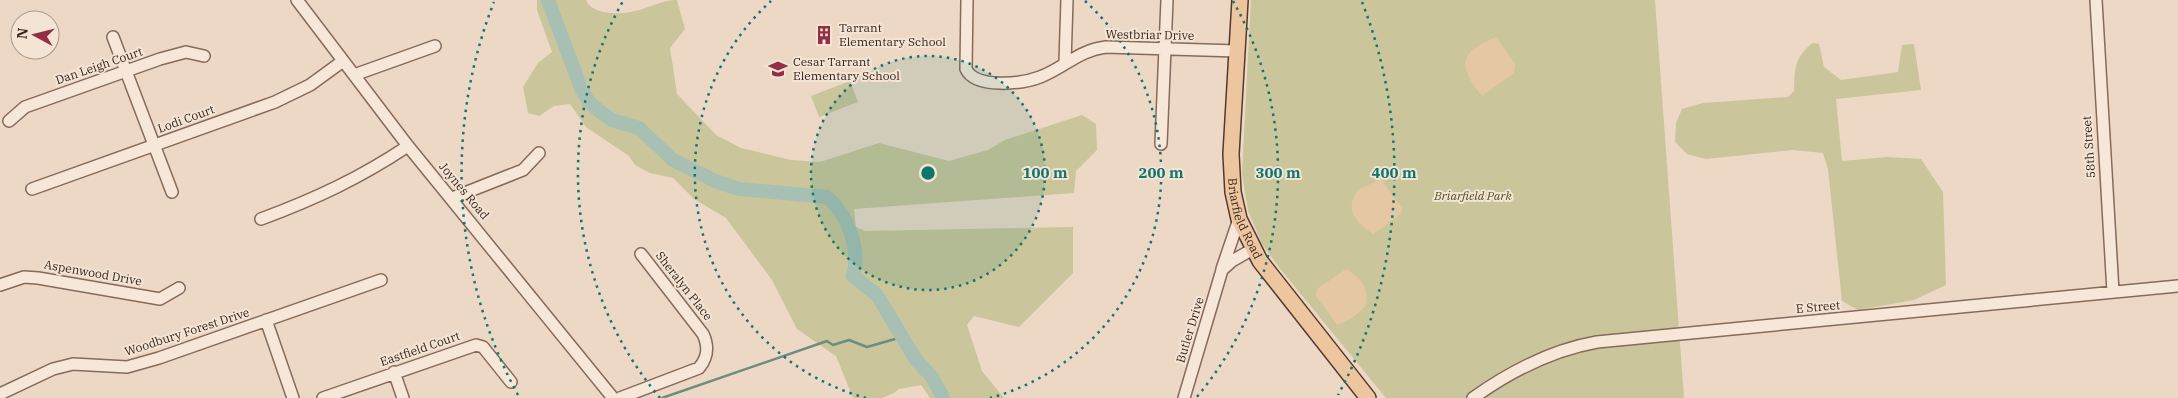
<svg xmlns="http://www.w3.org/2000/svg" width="2178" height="398" viewBox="0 0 2178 398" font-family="'IBM Plex Serif',serif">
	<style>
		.green { fill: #cac59a }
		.sand { fill: #e6c7a4 }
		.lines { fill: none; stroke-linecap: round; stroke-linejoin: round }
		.stream { stroke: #6e8d7f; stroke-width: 2.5 }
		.river { stroke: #a7c0b3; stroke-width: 14 }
		.minor-casing { stroke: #866a5c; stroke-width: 14 }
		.major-casing { stroke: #543930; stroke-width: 18 }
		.minor { stroke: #f7e7d8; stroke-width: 11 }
		.major { stroke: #edc59f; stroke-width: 15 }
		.ring { fill: none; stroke: #0f766e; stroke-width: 2.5; stroke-dasharray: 2.5 5 }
		.labels { text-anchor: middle; stroke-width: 4; stroke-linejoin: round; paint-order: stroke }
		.poi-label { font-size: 12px; fill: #37261f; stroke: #f4e4d4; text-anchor: start }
		.street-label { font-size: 12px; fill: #37261f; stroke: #f4e4d4 }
		.park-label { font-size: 12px; font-style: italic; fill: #505227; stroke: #f4e4d4 }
		.centre { fill: #0f766e; stroke: #f4e4d4; stroke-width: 2.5 }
		.ring-label { font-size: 15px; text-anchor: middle; font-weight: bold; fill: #0f766e; stroke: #f4e4d4; stroke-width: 4; stroke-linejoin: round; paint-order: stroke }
	</style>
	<rect width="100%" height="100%" fill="#ecd8c5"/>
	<path class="green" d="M537 0H586C591 15 622 15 635 11 649 8 662 0 677 0L685 29 670 48 677 94 716 135 741 148 791 160 820 162 879 143 949 161 988 150 1005 140 1082 115 1096 124 1097 150 1076 171 1074 193 854 209 856 227 865 231 1073 227V273L1019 327 974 316 967 325 982 371 1004 398H930L921 385 899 389 894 393 882 398H853L836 356 797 329 772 280 726 218 694 199 673 178 650 173 635 165 629 156 586 127 570 104 554 106 539 116 528 113 523 87 538 63 552 52 537 10Z
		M1251 0H1655L1684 398H1386L1281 270 1262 244 1248 211 1242 173Z
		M1812 43 1819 44 1824 67 1841 80 1898 72 1902 45 1914 44 1921 90 1836 99 1842 161 1887 157 1921 159 1943 192 1946 285 1914 300 1858 310 1842 301 1828 169 1823 153 1793 150 1706 159 1687 154 1675 142 1676 123 1682 109 1703 103 1788 97 1794 91C1795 68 1794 59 1812 43Z
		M850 81 858 102 819 117 811 96Z"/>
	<path class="sand" d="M1496 37 1515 64 1514 73 1482 96C1456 65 1460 52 1496 37Z
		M1381 179 1402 208 1401 214 1373 234C1357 223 1343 210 1358 190Z
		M1346 269C1362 279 1369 287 1366 306L1351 319 1337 325 1316 296 1317 289Z"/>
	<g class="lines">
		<path class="stream" d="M662 398 827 341 833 345 849 340 867 347 902 337"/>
		<path class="river" d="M548 0 581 88 589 102 602 113 612 120 639 128 673 160 715 181 739 189 827 197C848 215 861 249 853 276L877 295 916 360 932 377 943 398"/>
		<g class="minor-casing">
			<path id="minor" d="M297 0 408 146 613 398
				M967 0 966 69C975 89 1022 84 1040 77 1064 68 1079 50 1106 47L1237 51
				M2096 0 2113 292
				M113 37 172 192
				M1065 62 1067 0
				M354 75 435 46
				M9 121 25 107 160 59 186 52 204 56
				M1161 144 1167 0
				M32 189 275 102 310 85 343 61
				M452 198 523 170 539 153
				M261 219C315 199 360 178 408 146
				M1222 269 1239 219
				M0 285 24 277 38 278 160 299 179 288
				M266 320 293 398
				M394 372 403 398
				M0 394 53 369 73 364 127 367 159 358 381 280
				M323 398 476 345 483 347 511 382
				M620 398 699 368C708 357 709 347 703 334L641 254
				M1184 398 1222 270 1232 261 1253 249
				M1473 398C1511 371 1551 350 1597 342L2178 286"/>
		</g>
		<g class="major-casing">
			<g id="major">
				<path id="s1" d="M1240 0 1231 154 1233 192 1239 219 1260 261 1368 398"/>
			</g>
		</g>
		<use href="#minor" class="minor"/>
		<use href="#major" class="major"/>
	</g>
	<circle cx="928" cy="173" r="117" fill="#0f766e" fill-opacity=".12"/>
	<g class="ring">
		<circle cx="928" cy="173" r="117"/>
		<path d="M866 398A233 233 0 0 1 771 1M1085 1A233 233 0 0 1 990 398"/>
		<path d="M660 398A350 350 0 0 1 623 1M1233 1A350 350 0 0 1 1196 398"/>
		<path d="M518 395A466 466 0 0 1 494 2M1362 2A466 466 0 0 1 1338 395"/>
	</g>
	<defs>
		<g id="building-bare" transform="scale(1.5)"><path d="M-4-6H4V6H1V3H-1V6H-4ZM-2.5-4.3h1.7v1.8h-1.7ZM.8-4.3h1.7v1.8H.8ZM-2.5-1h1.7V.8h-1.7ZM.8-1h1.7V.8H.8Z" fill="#922f44" stroke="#f4e4d4" stroke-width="2.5" paint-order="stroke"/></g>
		<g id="school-bare" transform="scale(1.5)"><path d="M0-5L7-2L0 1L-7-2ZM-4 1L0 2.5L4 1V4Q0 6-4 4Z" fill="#922f44" stroke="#f4e4d4" stroke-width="2.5" paint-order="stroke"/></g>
	</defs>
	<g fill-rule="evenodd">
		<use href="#building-bare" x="824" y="35"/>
		<use href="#school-bare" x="778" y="69"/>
	</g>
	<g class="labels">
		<g class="poi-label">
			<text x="839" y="32">Tarrant<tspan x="839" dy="14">Elementary School</tspan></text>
			<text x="793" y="66">Cesar Tarrant<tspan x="793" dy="14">Elementary School</tspan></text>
		</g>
		<g class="street-label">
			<text transform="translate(1150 35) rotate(1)" y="4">Westbriar Drive</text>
			<text transform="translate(99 66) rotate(-19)" y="4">Dan Leigh Court</text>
			<text transform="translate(186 119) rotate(-20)" y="4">Lodi Court</text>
			<text transform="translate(2089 147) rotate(-94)" y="4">58th Street</text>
			<text transform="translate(464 191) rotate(50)" y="4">Joynes Road</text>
			<text dy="4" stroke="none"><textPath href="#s1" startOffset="221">Briarfield Road</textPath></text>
			<text transform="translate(93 273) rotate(10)" y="4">Aspenwood Drive</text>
			<text transform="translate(684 286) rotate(52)" y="4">Sheralyn Place</text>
			<text transform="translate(1818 307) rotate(-5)" y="4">E Street</text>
			<text transform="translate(1190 330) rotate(-73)" y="4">Butler Drive</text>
			<text transform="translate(187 332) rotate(-18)" y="4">Woodbury Forest Drive</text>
			<text transform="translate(420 349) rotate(-19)" y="4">Eastfield Court</text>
		</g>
		<g class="park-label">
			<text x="1473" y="200">Briarfield Park</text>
		</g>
	</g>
	<circle cx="928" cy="173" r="8" class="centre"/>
	<g class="ring-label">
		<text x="1045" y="178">100 m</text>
		<text x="1161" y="178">200 m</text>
		<text x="1278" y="178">300 m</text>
		<text x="1394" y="178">400 m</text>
	</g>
	<g transform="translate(35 35) rotate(277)"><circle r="24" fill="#f4e4d4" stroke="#a8988c"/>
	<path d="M0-4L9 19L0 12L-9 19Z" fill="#922f44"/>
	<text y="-8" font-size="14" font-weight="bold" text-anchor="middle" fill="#37261f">N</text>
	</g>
</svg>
